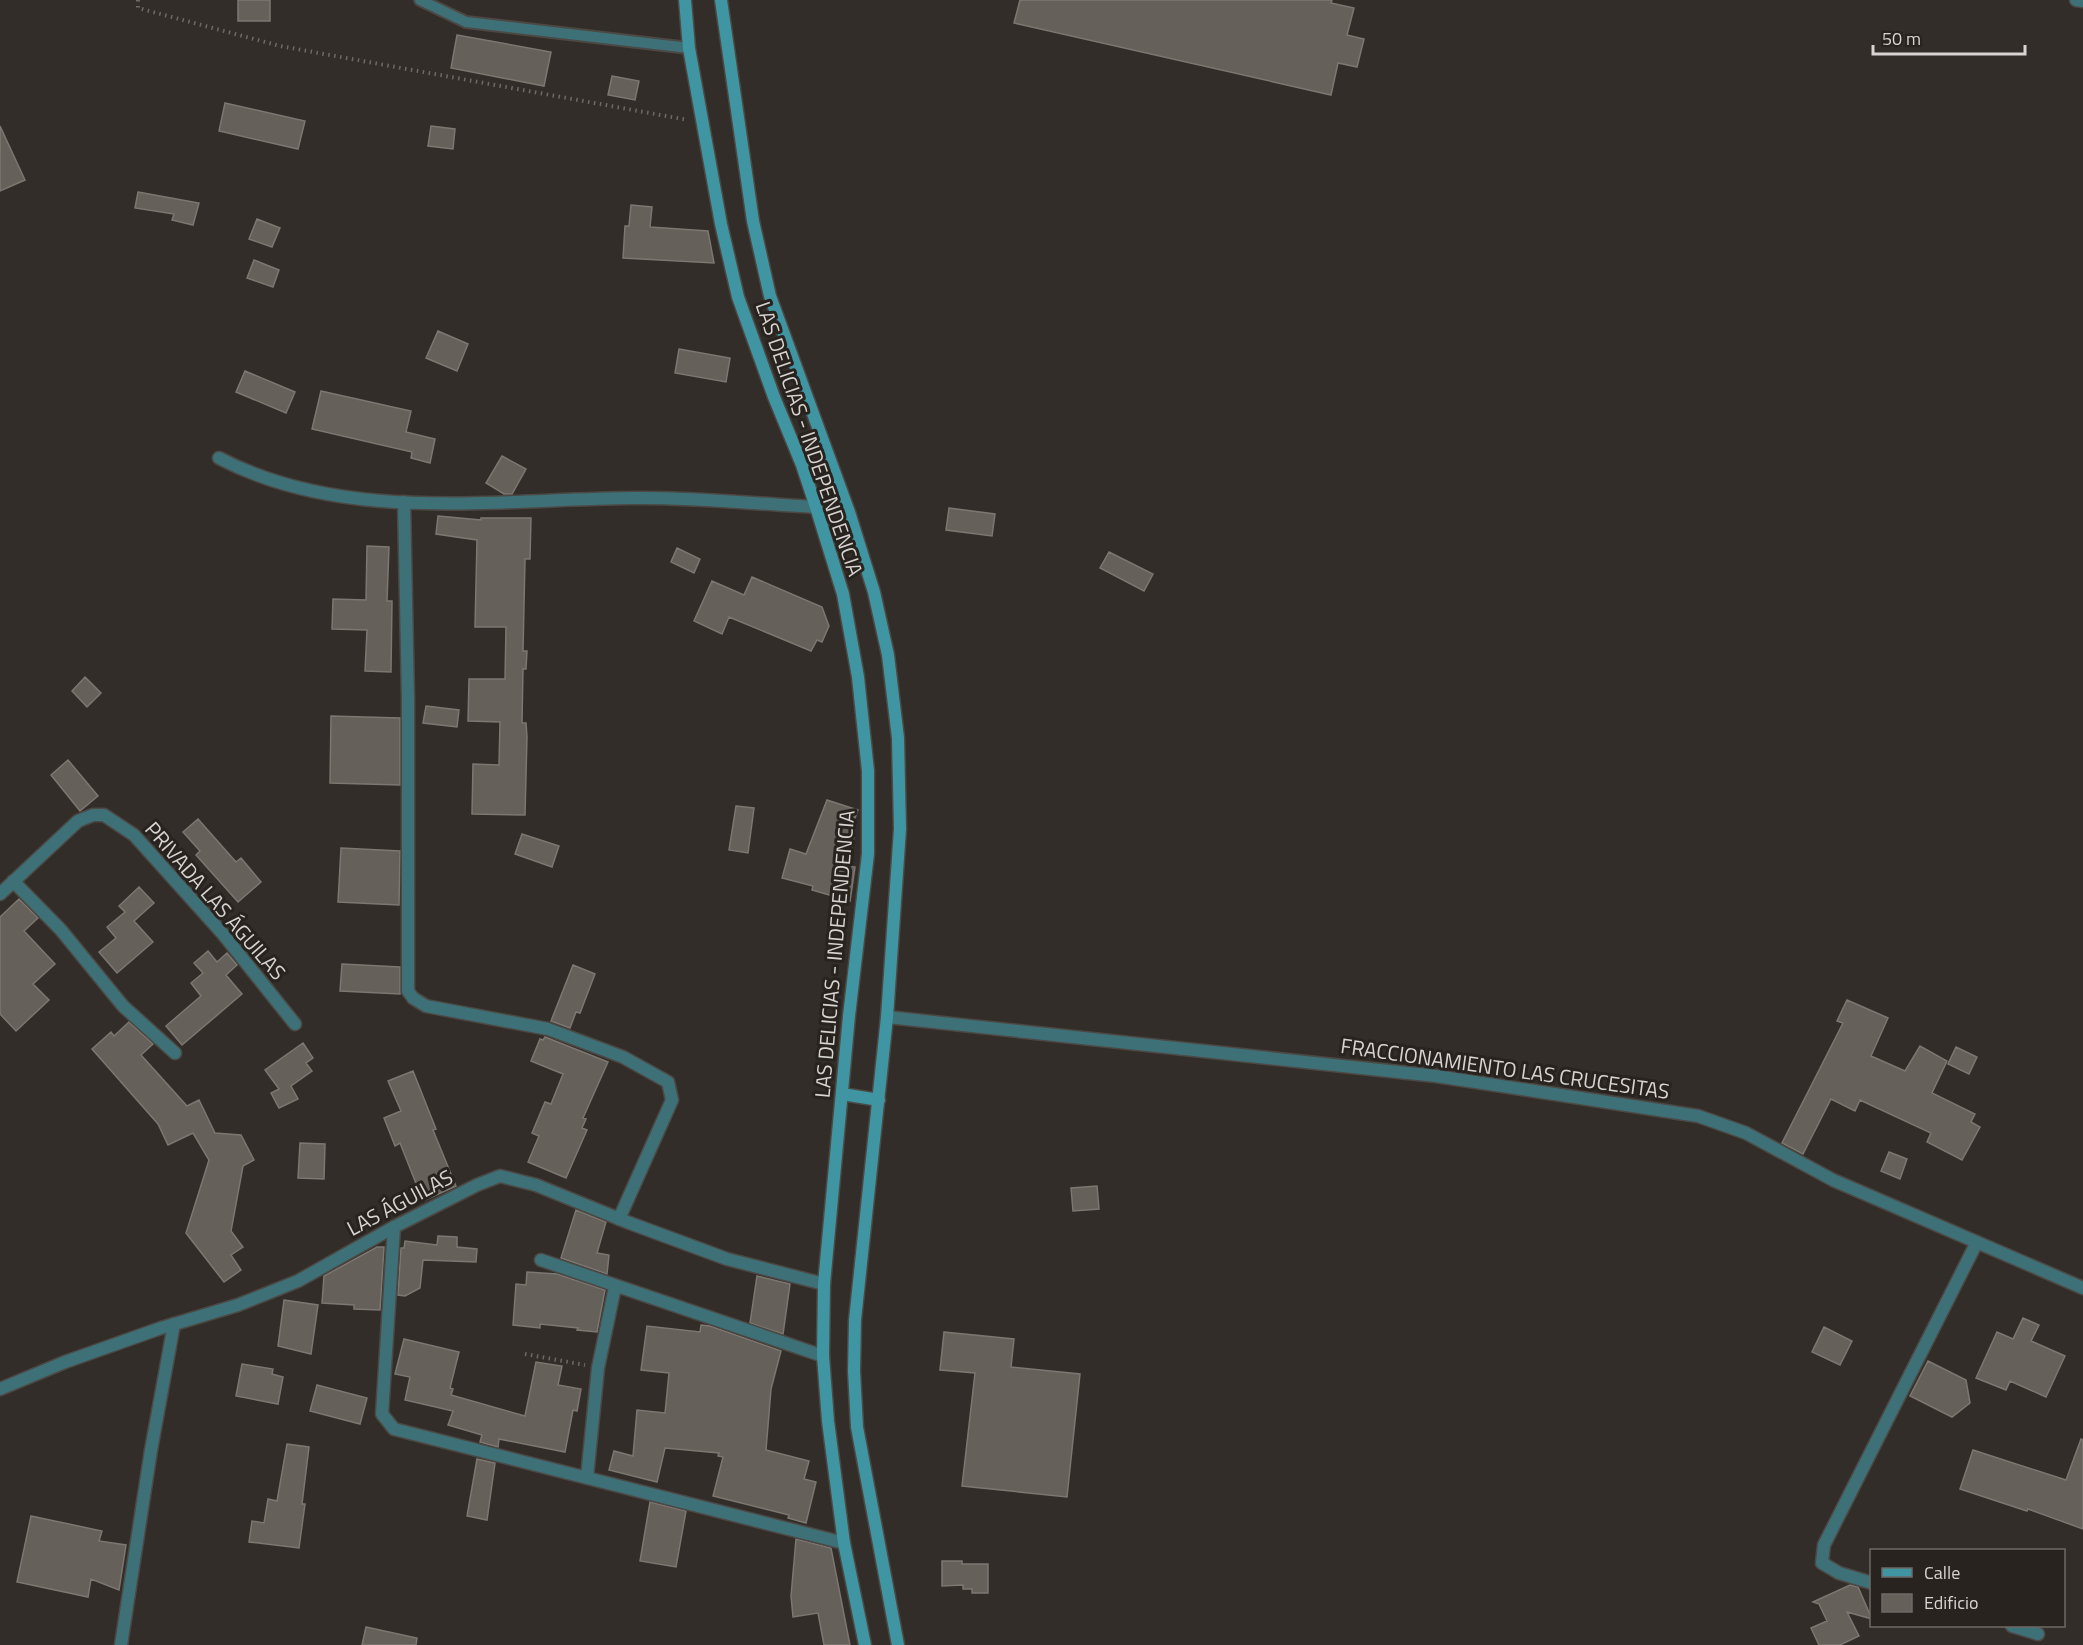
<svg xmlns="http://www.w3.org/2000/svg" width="2083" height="1645" viewBox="0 0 2083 1645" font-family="'Titillium Web',sans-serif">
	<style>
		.building { fill: #65605a; stroke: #7c7771; stroke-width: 1.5 }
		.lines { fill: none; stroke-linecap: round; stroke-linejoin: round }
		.service-casing { stroke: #4c4843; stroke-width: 14 }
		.minor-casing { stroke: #4c4843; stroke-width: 15 }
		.tertiary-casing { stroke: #4c4843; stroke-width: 15 }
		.secondary-casing { stroke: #4c4843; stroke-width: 15 }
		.path { stroke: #6e6a66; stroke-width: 4; stroke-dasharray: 1.5 4.5; stroke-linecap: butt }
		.service { stroke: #3e7078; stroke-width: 10 }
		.minor { stroke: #3e7078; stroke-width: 12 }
		.tertiary { stroke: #3e7078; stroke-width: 12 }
		.secondary { stroke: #3f95a2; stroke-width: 12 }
		.labels { text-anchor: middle; stroke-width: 6; stroke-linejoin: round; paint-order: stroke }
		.street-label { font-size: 21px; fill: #d7d4d1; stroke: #28231e }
	</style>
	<rect width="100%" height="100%" fill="#322d28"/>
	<path class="building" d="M238 0H270V21H238Z
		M1020 0H1332L1331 3 1354 8 1347 35 1364 39 1357 67 1338 63 1331 95 1014 23Z
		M457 35 551 52 544 86 451 68Z
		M612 76 639 81 635 100 608 95Z
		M225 103 305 121 298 149 219 131Z
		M0 126 25 180 0 191Z
		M431 126 455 129 453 149 428 146Z
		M138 192 199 203 193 225 172 220 174 214 135 208Z
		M631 205 652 207 650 227 708 231 714 263 623 258 625 226H629Z
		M257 219 280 228 272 247 249 239Z
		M254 260 279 270 273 287 247 278Z
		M438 331 468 344 457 371 426 358Z
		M679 349 730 358 726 382 675 373Z
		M245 371 295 392 286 413 236 392Z
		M321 391 411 411 406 432 435 439 430 463 411 458 412 452 312 429Z
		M502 456 526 469 512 494H504L486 483Z
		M949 508 995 514 992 536 946 530Z
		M438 516 481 520V518H531L530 559H525L523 651H527L526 669H523L522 723H526L527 737 525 815 472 814 473 764 499 765 500 722 468 721 469 679H505L506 627H475L477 540 436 534Z
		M367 546 389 547 387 601H392L391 672 365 671 367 630 332 629 333 599 366 600Z
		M677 548 700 559 694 573 671 562Z
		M1109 552 1153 574 1144 591 1100 568Z
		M752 577 822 607 829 626 822 642 817 640 811 651 729 617 722 634 694 621 712 581 744 595Z
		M85 677 101 693 87 707 72 691Z
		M426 706 459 710 457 727 423 723Z
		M331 716 400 718V785L330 783Z
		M68 760 98 796 80 811 51 775Z
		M827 800 858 810 851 829 855 830 849 866 855 867 850 901 812 890 813 886 782 878 790 849 806 854Z
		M736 806 754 808 748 853 729 850Z
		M198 819 236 862 241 858 261 882 238 902 196 855 200 851 183 832Z
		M522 834 559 846 552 867 515 854Z
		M341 848 400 851 399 905 338 902Z
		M139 887 154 903 134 921 153 942 117 973 99 952 116 938 107 927 125 912 119 906Z
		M19 899 38 918 24 931 55 964 33 984 49 1000 16 1031 0 1014V917Z
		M208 951 217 962 227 953 237 965 226 975 242 994 182 1045 166 1026 201 996 191 983 203 973 194 963Z
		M342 964 400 967V994L340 991Z
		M573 965 595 974 580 1013 576 1012 570 1028 551 1021Z
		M1847 1000 1888 1018 1871 1056 1905 1071 1920 1046 1947 1061 1932 1093 1975 1114 1971 1122 1980 1127 1962 1160 1927 1142 1931 1133 1860 1100 1855 1111 1831 1099 1803 1154 1782 1143 1843 1023 1837 1021Z
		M129 1022 153 1044 141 1055 187 1106 199 1100 215 1133 241 1135 254 1160 243 1166 231 1231 243 1247 231 1255 241 1270 224 1282 186 1233 209 1160 193 1133 168 1145 158 1124 92 1049 111 1032 114 1036Z
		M545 1037 608 1062 583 1118 586 1119 582 1128 587 1130 566 1178 528 1162 539 1136 532 1133 545 1102 551 1104 563 1074 531 1061 540 1039 543 1040Z
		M303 1043 313 1058 306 1063 312 1071 291 1086 298 1099 279 1108 271 1093 279 1089 265 1070Z
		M1956 1047 1977 1057 1969 1074 1948 1064Z
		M413 1071 436 1129 433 1130 456 1186 423 1201 400 1143 395 1146 384 1118 401 1111 388 1081Z
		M300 1143 325 1144 324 1179 298 1178Z
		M1889 1152 1907 1159 1900 1179 1881 1171Z
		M1097 1186 1099 1209 1073 1211 1071 1188Z
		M576 1210 606 1222 597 1253 609 1255 607 1274 561 1258Z
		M438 1236 457 1237V1247L477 1249 476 1262 423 1260 420 1288 405 1296 398 1295 401 1248H404L405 1241 437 1245Z
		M377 1247H384L380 1310 354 1309V1305L322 1303 324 1276Z
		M527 1272 557 1274 605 1290 597 1332 577 1330 578 1328 540 1324V1328L513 1325 516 1284 526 1285Z
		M757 1276 790 1284 783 1334 750 1323Z
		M284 1300 318 1305 311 1354 278 1346Z
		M2023 1318 2039 1325 2031 1341 2065 1356 2046 1397 2010 1381 2006 1390 1976 1378 1997 1332 2013 1339Z
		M701 1325 710 1326 781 1351 771 1389 766 1450 809 1461 804 1479 816 1482 806 1523 788 1518 789 1515 713 1496 723 1457 718 1456 719 1453 665 1448 657 1482 609 1470 614 1451 633 1456 637 1410 665 1413 669 1373 641 1370 647 1326 700 1332Z
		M1824 1327 1852 1341 1840 1365 1812 1352Z
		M944 1332 1014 1339 1011 1367 1080 1374 1067 1497 962 1486 975 1373 940 1370Z
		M404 1339 459 1352 450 1388 453 1389 451 1395 525 1416 536 1362 562 1366 558 1385 581 1389 577 1411 573 1410 565 1452 499 1439 498 1447 480 1442 482 1435 448 1425 453 1411 405 1400 410 1377 395 1374Z
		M1928 1361 1966 1380 1970 1403 1952 1417 1910 1396Z
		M242 1364 273 1369 272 1374 283 1377 278 1404 236 1396Z
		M317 1385 367 1398 360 1424 310 1411Z
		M2081 1439 2083 1440V1529L2028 1509 2027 1511 1960 1489 1973 1450 2066 1480Z
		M287 1444 309 1447 302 1504H305L299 1548 249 1542 252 1521 264 1523 268 1499 277 1501Z
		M477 1459 495 1463 487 1520 467 1516Z
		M650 1502 686 1511 676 1567 640 1561Z
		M31 1516 102 1531 99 1541 126 1545 119 1590 91 1579 88 1597 17 1582Z
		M796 1539 831 1548 850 1645H824L818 1613 793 1617 791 1596Z
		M942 1561H962V1564H988V1593H972V1589H963V1585L942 1586Z
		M1850 1585 1858 1587 1872 1619 1847 1612 1859 1636 1840 1645H1819L1811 1628 1827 1621 1819 1604 1813 1602Z
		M366 1627 417 1638 416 1645H362Z"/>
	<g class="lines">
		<g class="service-casing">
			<path id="service" d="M420 0 466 22 689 48"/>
		</g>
		<g class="minor-casing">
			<path id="minor" d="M2076 0 2083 1
				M219 458C345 524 497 499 634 498 694 497 756 504 816 507
				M404 502 408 699V991L413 998 426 1006 548 1029 623 1057 668 1082 672 1100 619 1219
				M13 881 61 930 123 1006 175 1053
				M0 894 78 821 93 815H104L134 835 223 934 295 1024
				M887 1017 1436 1076 1698 1116 1746 1133 1833 1180 2083 1288
				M394 1227 382 1414 394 1429 844 1543
				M541 1260 823 1356
				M587 1477 598 1368 615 1287
				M1872 1583 1839 1573 1822 1563 1824 1545 1977 1242
				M2012 1626 2038 1634
				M121 1645 151 1450 174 1324"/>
		</g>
		<g class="tertiary-casing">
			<path id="tertiary" d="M0 1389 65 1362 161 1328 238 1305 298 1281 394 1227 477 1185 500 1176 536 1185 627 1222 727 1259 824 1284"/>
		</g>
		<g class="secondary-casing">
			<path id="secondary" d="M685 0 689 48 721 224 738 297 774 397 802 465 816 507 843 594 858 677 868 771V854L849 1016 824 1284 823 1356 828 1421 844 1543 865 1645
				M721 0 753 221 770 296 849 512 874 592 888 655 898 738 900 829 887 1017 855 1320 854 1371 857 1427 898 1645
				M842 1094 879 1100"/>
		</g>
		<path class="path" d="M138 0V8L280 46 688 120
			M525 1354 585 1365"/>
		<use href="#service" class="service"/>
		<use href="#minor" class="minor"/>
		<use href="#tertiary" class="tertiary"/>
		<use href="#secondary" class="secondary"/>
	</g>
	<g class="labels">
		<g class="street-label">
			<text transform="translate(809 439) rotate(71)" y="7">LAS DELICIAS - INDEPENDENCIA</text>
			<text transform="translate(215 901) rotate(49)" y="7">PRIVADA LAS ÁGUILAS</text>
			<text transform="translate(835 954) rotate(-85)" y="7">LAS DELICIAS - INDEPENDENCIA</text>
			<text transform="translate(1505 1069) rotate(8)" y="7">FRACCIONAMIENTO LAS CRUCESITAS</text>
			<text transform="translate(400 1203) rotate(-28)" y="7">LAS ÁGUILAS</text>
		</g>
	</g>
	<rect x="1870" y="1549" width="195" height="78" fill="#28231e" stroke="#6e6a66" stroke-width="1.5"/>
	<rect x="1882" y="1568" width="30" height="9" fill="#3f95a2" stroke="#6e6a66" stroke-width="1.5"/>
	<text x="1924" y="1579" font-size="18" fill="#d7d4d1">Calle</text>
	<rect x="1882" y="1594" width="30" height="18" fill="#65605a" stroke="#6e6a66" stroke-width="1.5"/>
	<text x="1924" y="1609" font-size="18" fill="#d7d4d1">Edificio</text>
	<path d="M1873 45v9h152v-9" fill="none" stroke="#d7d4d1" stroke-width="3"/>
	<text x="1882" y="45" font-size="18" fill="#d7d4d1" stroke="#28231e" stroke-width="4.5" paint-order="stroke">50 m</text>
</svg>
